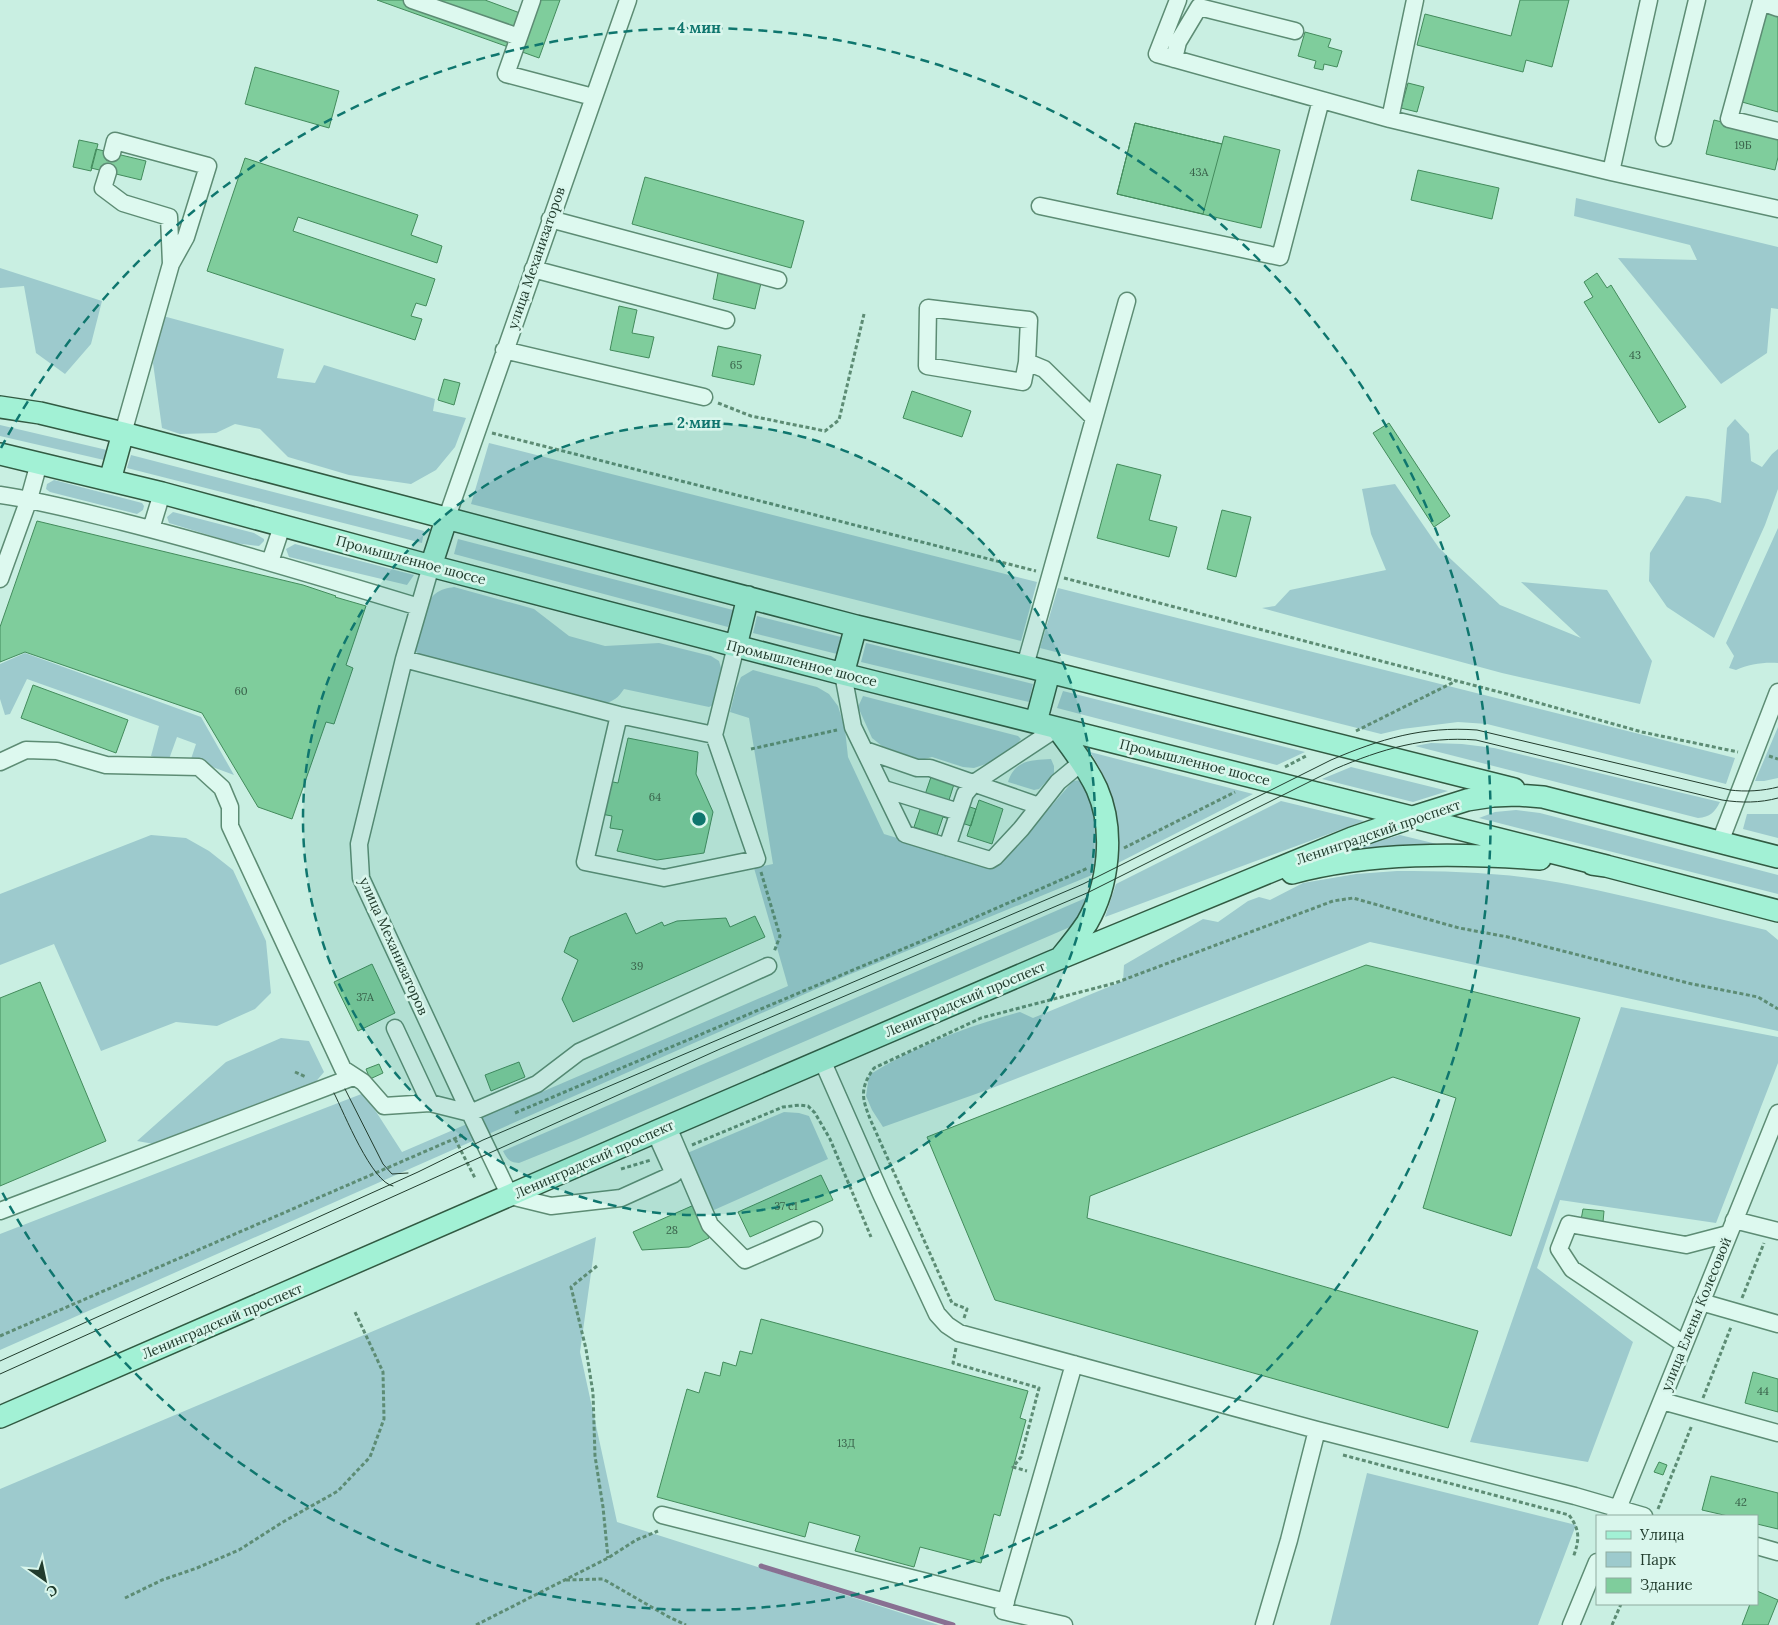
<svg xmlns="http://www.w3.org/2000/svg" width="1778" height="1625" viewBox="0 0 1778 1625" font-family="Lora,serif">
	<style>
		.green { fill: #9dcacd }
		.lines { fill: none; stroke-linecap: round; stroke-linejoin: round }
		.stream { stroke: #887092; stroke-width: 5 }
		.building { fill: #7fcd9c; stroke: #438b5c }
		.minor-casing { stroke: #5d8c74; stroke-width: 19 }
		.major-casing { stroke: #315a42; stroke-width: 24 }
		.path { stroke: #5d8c74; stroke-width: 3; stroke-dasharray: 4 2.5; stroke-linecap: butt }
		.minor { stroke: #ddf9ef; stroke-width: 16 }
		.major { stroke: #a2f1d5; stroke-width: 21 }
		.tram { stroke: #213c2d; stroke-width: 1 }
		.ring { fill: none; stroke: #0f766e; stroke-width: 2.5; stroke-dasharray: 9 6 }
		.labels { text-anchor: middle; stroke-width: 5; stroke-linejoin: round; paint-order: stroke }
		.number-label { font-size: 11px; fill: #386049 }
		.street-label { font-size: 14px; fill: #213c2d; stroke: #d9f6ec }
		.centre { fill: #0f766e; stroke: #d9f6ec; stroke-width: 2.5 }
		.ring-label { font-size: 15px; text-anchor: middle; font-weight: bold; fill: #0f766e; stroke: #d9f6ec; stroke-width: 5; stroke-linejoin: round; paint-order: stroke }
	</style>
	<rect width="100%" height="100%" fill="#c9efe2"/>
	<path class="green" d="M1576 198 1778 247V309L1771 308 1767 353 1721 384 1618 258 1697 260 1690 245 1574 216Z
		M0 268 102 301 91 344 65 374 36 353 24 286 0 288Z
		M163 316 284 349 277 378 315 383 324 365 435 399 433 411 466 418 455 447 436 470 411 484 349 475 288 457 260 429 235 424 216 433 180 434 162 428 153 363Z
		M1735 419 1749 434 1751 461 1762 467 1772 454 1778 449V489L1765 525 1714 638 1667 607 1649 581 1650 553 1686 496 1708 499 1721 503 1727 428Z
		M0 425 107 450 104 460 0 436Z
		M489 443 1037 582 1021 641 471 504Z
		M131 455 424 531 422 543 127 468Z
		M54 480 142 503 144 506 143 510 137 514 50 492 46 489 47 484Z
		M1395 484 1439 548 1500 605 1581 638 1521 582 1607 590 1652 661 1640 704 1502 673 1262 608 1275 606 1290 590 1386 570 1371 534 1362 489Z
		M173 512 254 533 264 539V541L259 546 235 543 169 523 167 517Z
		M1778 528V663C1764 662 1749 664 1736 670L1729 668 1734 656 1726 643Z
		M458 539 733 610 728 627 454 554Z
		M295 544 414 575 407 585 289 557 286 549Z
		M454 587 534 609 569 636 605 646 659 643 711 656 719 661 722 671 715 704 709 707 624 689C618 698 614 701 603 704L421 656 415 651C419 636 424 602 435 594 441 589 448 588 454 587Z
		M1058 588 1735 758 1726 784 1487 724 1458 722 1402 729 1381 734 1040 648Z
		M757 616 841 637 837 654 753 633Z
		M866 643 1033 684 1029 702 861 662Z
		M25 653 201 717 234 775 191 759 196 744 177 737 168 762 151 756 159 726 27 679 10 714 5 715 0 699V664Z
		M753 670 817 687 829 694 838 706 845 729 848 757 884 834 994 868 1001 864 1073 781 1081 780C1098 816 1102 836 1092 875L841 978 0 1350V1234L364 1093 402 1152 788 986 754 868 773 864 749 718 730 712 736 688 741 677Z
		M1063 691 1305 752 1277 765 1057 708Z
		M863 696 1018 736 1021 739 1016 745 989 763 974 768 963 767 932 757 921 760 882 746 872 738 858 707Z
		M1778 727V778L1764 781H1755Z
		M1431 743 1462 744 1494 748 1720 802C1715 812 1710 817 1698 818L1415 746Z
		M1090 752 1253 794 1116 864C1125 826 1111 783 1090 752Z
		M1051 759 1054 766V774L1039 789 1034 790 1008 782C1015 760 1031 760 1051 759Z
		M1351 767 1448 791 1413 802 1322 779Z
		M1281 801 1364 821 1105 917 1116 884Z
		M1516 810 1540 813 1778 875V894L1479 818 1495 812Z
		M1747 814H1778V838L1743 829Z
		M151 835 186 838 209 851 233 870 266 941 271 993 255 1009 217 1026 176 1022 101 1051 54 944 0 965V894Z
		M1400 835 1445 846H1403L1345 851Z
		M1397 871C1455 871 1515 873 1572 885 1637 898 1702 915 1766 930L1778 940V1031L1370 942 987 1090 883 1127 872 1110 866 1096 869 1075C915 1046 968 1026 1020 1012L1033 1018 1123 981 1124 965 1203 919 1218 922 1248 901 1259 897 1270 900 1303 883 1356 874Z
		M1088 897 1077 924 576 1140 519 1163C509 1162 507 1159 503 1151Z
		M1621 1007 1778 1037V1063L1716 1223 1560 1200 1537 1268 1633 1342 1588 1462 1470 1442Z
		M281 1038 309 1041 324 1072 313 1085 154 1144 137 1141 226 1062Z
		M784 1112 799 1113 809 1116 828 1159 714 1210 685 1154Z
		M596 1237 580 1352 617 1522 939 1625H0V1489Z
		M1367 1473 1576 1525 1538 1625H1330Z"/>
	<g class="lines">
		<path class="stream" d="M761 1566 953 1625"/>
	</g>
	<path class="building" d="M377 0H485L520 13 525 0H560L539 58Z
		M1520 0H1569L1552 67 1526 60 1523 72 1417 45 1425 14 1511 36Z
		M1767 11 1778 14V112L1742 102Z
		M1305 32 1331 39 1328 47 1342 51 1337 67 1324 64 1323 70 1314 68 1316 61 1298 56Z
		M255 67 339 91 329 128 245 104Z
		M1408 83 1424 87 1417 112 1401 108Z
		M1714 120 1778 136V157L1775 170 1706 154Z
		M1135 123 1222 144 1224 136 1280 150 1261 228 1117 194Z
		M1135 123 1222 144 1203 214 1117 194Z
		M79 140 98 144 91 171 73 167Z
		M96 149 146 161 141 180 91 168Z
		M245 158 418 215 411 235 442 246 437 263 298 217 293 231 435 279 426 306 416 303 411 316 422 319 415 340 207 271Z
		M1418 170 1499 188 1492 219 1411 200Z
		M645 177 804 221 791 268 632 224Z
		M718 273 761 283 755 309 713 299Z
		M1597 273 1607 288 1611 285 1686 407 1659 423 1584 302 1593 297 1584 282Z
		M619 306 637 310 632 333 654 337 649 358 610 350Z
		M718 346 761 355 754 385 712 376Z
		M444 379 460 383 454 405 438 400Z
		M912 391 971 411 962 437 903 418Z
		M1389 423 1450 516 1434 527 1373 433Z
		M1117 464 1161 475 1149 520 1177 527 1169 557 1097 538Z
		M1222 510 1251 517 1236 577 1207 569Z
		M37 521 303 585 336 596 335 597 366 606 346 665 353 668 334 724 326 722 292 819 258 807 202 713 25 652 0 662V627Z
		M33 685 128 720 116 753 21 718Z
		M628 738 698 752 696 774 713 812 704 853 657 860 617 851 623 830 610 828 612 816 601 814 608 781 618 783Z
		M932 774 955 781 949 800 976 809 971 826 943 817 937 835 914 827Z
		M979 800 1003 809 992 844 967 836Z
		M626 913 636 934 662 922 664 926 677 921 726 918 730 927 755 916 765 937 573 1022 562 999 578 960 564 952 570 937Z
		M372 964 395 1013 358 1031 334 982Z
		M1366 965 1580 1018 1511 1236 1423 1208 1456 1098 1393 1077 1090 1196 1087 1218 1478 1331 1448 1428 995 1300 927 1137Z
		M40 982 106 1141 0 1186V998Z
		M519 1062 525 1077 491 1091 485 1075Z
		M379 1064 383 1073 370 1079 366 1069Z
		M821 1175 833 1200 750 1237 738 1212Z
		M694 1205 709 1238 689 1247 642 1250 633 1232Z
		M1583 1209 1604 1211 1603 1222 1581 1220Z
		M761 1319 1028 1391 1020 1418 1026 1420 1000 1516 994 1514 981 1563 920 1547 914 1567 855 1551 860 1536 809 1522 805 1537 657 1497 687 1389 699 1393 705 1372 720 1376 723 1362 736 1366 740 1351 752 1354Z
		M1753 1372 1778 1379V1412L1745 1403Z
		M1659 1462 1667 1465 1663 1475 1654 1472Z
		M1711 1476 1778 1493V1529L1757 1524V1516H1728L1702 1510Z
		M1757 1591 1778 1600 1768 1625H1742L1750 1604H1757Z"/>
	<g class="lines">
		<g class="minor-casing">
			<path id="minor" d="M412 0 519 37
				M532 0 506 74 593 97
				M1178 0 1157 54 1390 119 1611 172 1778 209
				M1778 8 1761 2 1729 119 1778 131
				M1174 59 1178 42 1199 7 1295 31
				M1390 119 1415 0
				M1664 138 1697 0
				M108 172 103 188 123 203 169 217 171 264 186 237 208 166 115 141 112 153
				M1611 172 1649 0
				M1040 206 1280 257 1321 100
				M550 219 778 280
				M533 269 726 320
				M504 350 704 397
				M1027 362 1023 382 927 366 928 308 1029 320 1027 362 1044 369 1094 418
				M123 433 171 264
				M0 495C42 501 82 512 123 522 222 547 321 577 419 607
				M447 517 628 0
				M151 529 162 493
				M270 562 282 526
				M431 566 404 659 359 844 361 878 470 1113 510 1196 551 1206 621 1198 674 1174 655 1132
				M0 579 29 499 39 463
				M404 659 619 715 714 735 736 646
				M1025 666 1127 301
				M843 674 853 727 905 834 990 860 995 857 1021 829 1058 782 1082 762
				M619 715 585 862 664 878 757 859 714 735
				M865 750 917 768H930L1039 806
				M0 762 26 750 57 751 106 765 199 767 222 788 230 807V826L343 1069 363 1082 384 1106 430 1103 470 1113 537 1084 579 1052 768 966
				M884 789 959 812
				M1720 842 1778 692
				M947 847 965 794 974 783 1057 728
				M395 1028 430 1103
				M822 1060 881 1194 937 1314 947 1325 959 1333 1317 1430 1575 1496 1644 1516
				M668 1127 710 1225 745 1260 814 1230
				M0 1211 353 1077
				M1734 1220 1778 1231
				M1701 1302 1778 1324
				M1684 1344 1572 1269 1559 1249 1569 1224 1686 1245 1728 1234
				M1662 1401 1778 1433
				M662 1515 1006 1602
				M1615 1516 1778 1113
				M1757 1546 1778 1552
				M1064 1625 1003 1611 1074 1364
				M1264 1625 1289 1540 1317 1430
				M1571 1625 1597 1562"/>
		</g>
		<g class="major-casing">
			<path id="major" d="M0 407 40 413 123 433 856 626 1025 666 1514 789
				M0 454 162 493 431 566 843 674 1606 866
				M110 480 123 433
				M431 566 447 517
				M736 646 748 597
				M843 674 856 626
				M1036 722 1049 673
				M1057 728C1071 747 1087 767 1097 789 1115 830 1109 885 1087 923 1079 935 1070 946 1061 957
				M1592 864 1606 866 1778 911
				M1292 873C1371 852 1458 853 1540 859
				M0 1417 655 1132 1051 962 1352 838 1413 817 1467 800 1493 796 1517 795 1543 797 1778 857"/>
		</g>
		<path class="path" d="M718 403 751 416 825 431 839 420 864 314
			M492 433 1036 571
			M1064 578 1507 694 1642 732 1738 752
			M1356 731 1456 681
			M751 749 837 730
			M1769 756 1778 759
			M1285 767 1306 756
			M1124 848 1235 792
			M761 872 780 936 774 952
			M295 1072 306 1077
			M515 1113 917 943 1088 868
			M455 1139 475 1178
			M692 1145 783 1107 800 1105 808 1106 815 1113 830 1139 871 1237
			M621 1169 651 1160
			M597 1266 571 1287 586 1349 593 1393 595 1456 603 1507 608 1558
			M1742 1298 1764 1243
			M964 1318 967 1309 952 1303 871 1121C862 1099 859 1089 874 1068L981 1018 1115 983 1333 901 1353 898 1459 928 1508 937 1692 984 1758 997 1778 1009
			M0 1336 463 1135
			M956 1348 953 1363 1039 1388 1021 1457 1013 1467 1027 1471
			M1703 1398 1731 1327
			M1343 1455 1569 1515C1581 1531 1579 1541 1573 1558
			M1658 1509 1692 1425
			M566 1580 603 1579 667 1616 686 1625
			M125 1598 162 1580 197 1568 239 1550 283 1522 338 1491 370 1457 384 1419 383 1372 355 1312
			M476 1625 608 1558 636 1540 658 1531
			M1612 1625 1621 1604"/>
		<use href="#minor" class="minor"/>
		<use href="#major" class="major"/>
		<path class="tram" d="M345 1089 383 1164 392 1174 408 1173
			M334 1093C344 1113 372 1183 393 1186
			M0 1361 418 1172 483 1140 1083 884 1331 760C1380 739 1423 726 1477 730L1730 790C1745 792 1763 791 1778 787
			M0 1374 720 1049 1087 893 1335 769C1381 749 1426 736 1476 740L1722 800C1741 803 1760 803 1778 798"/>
	</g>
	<circle cx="699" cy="819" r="396" fill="#0f766e" fill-opacity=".12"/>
	<g class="ring">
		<circle cx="699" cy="819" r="396"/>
		<path d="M1 448A791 791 0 1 1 1 1190"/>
	</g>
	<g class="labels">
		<g class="number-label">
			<text x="1743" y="149">19Б</text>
			<text x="1199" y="176">43А</text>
			<text x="1635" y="359">43</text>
			<text x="736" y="369">65</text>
			<text x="241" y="695">60</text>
			<text x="655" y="801">64</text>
			<text x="637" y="970">39</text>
			<text x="365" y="1001">37А</text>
			<text x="786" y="1210">37 с1</text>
			<text x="672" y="1234">28</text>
			<text x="1763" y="1395">44</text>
			<text x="846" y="1447">13Д</text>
			<text x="1741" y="1506">42</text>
		</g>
		<g class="street-label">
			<text transform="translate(536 258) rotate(-71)" y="5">улица Механизаторов</text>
			<text transform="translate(411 560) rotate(15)" y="5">Промышленное шоссе</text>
			<text transform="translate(802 663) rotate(14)" y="5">Промышленное шоссе</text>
			<text transform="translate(1195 762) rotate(14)" y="5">Промышленное шоссе</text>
			<text transform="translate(1378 832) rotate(-19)" y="5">Ленинградский проспект</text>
			<text transform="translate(394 946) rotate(66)" y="5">улица Механизаторов</text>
			<text transform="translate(965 999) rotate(-23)" y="5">Ленинградский проспект</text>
			<text transform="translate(594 1159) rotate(-24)" y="5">Ленинградский проспект</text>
			<text transform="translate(1696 1314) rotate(-68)" y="5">улица Елены Колесовой</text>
			<text transform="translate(222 1321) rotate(-23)" y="5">Ленинградский проспект</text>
		</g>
	</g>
	<circle cx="699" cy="819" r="8" class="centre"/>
	<g class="ring-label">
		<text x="699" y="33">4 мин</text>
		<text x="699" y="428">2 мин</text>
	</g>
	<rect x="1596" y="1515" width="162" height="90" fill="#d9f6ec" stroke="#8faca0"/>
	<rect x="1606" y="1531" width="25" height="8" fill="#a2f1d5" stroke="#8faca0"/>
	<text x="1640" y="1540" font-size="15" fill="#213c2d">Улица</text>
	<rect x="1606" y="1552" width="25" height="15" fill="#9dcacd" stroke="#8faca0"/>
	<text x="1640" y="1565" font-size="15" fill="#213c2d">Парк</text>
	<rect x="1606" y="1578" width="25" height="15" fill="#7fcd9c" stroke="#8faca0"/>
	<text x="1640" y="1590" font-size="15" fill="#213c2d">Здание</text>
	<g transform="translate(45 1580) rotate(147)" stroke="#d9f6ec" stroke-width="4" paint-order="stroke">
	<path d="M0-4L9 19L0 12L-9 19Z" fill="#213c2d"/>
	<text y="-8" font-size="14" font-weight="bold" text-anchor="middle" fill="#213c2d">С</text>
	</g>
</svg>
